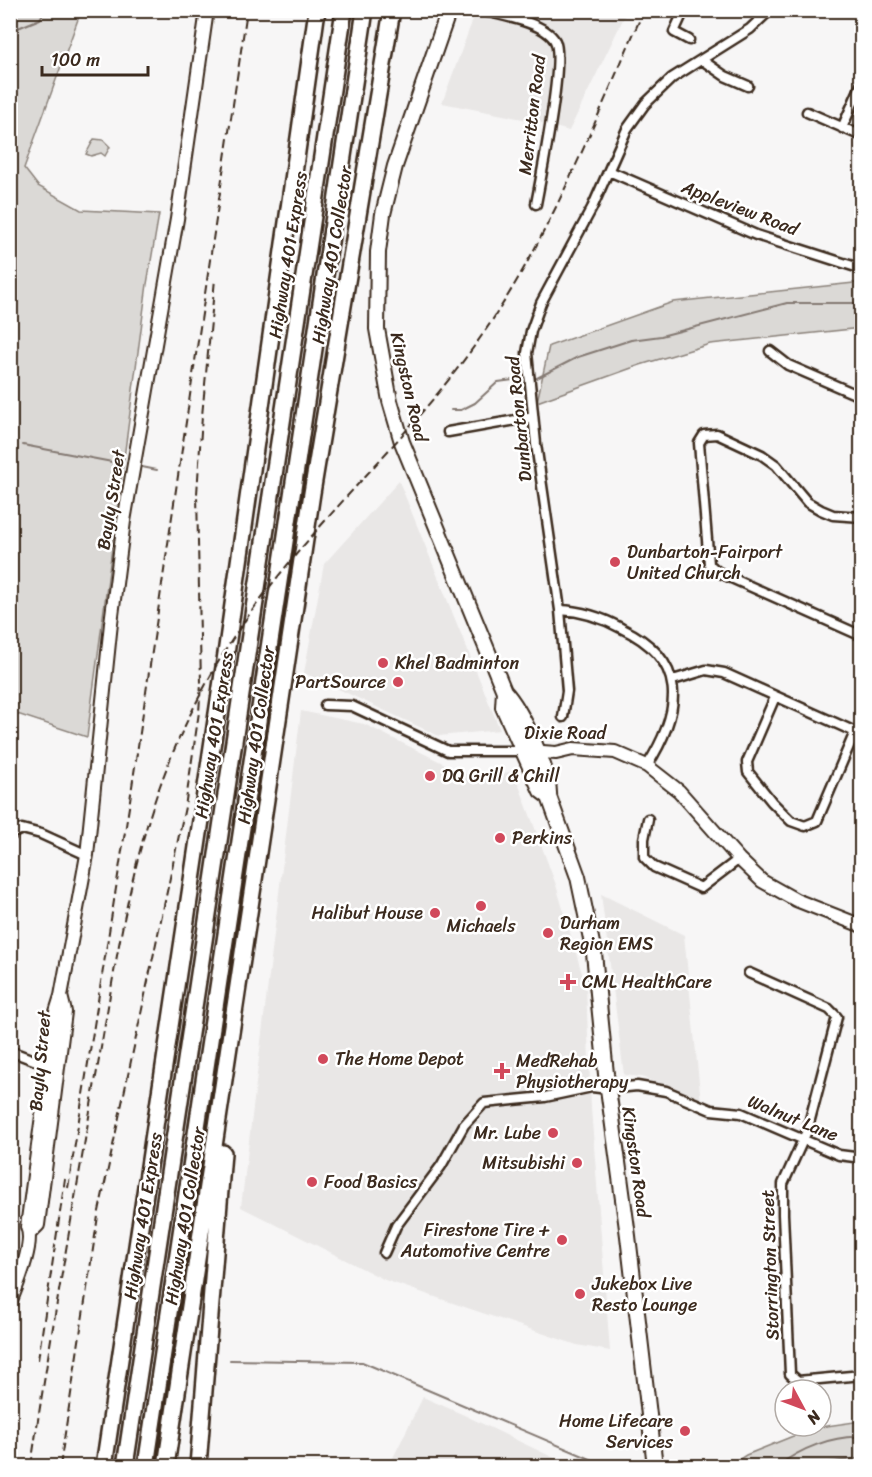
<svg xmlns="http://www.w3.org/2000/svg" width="872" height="1477" viewBox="0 0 872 1477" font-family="Sriracha,sans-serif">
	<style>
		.built { fill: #e9e7e6 }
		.green { fill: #dbd9d6; stroke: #8b827a; stroke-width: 1.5 }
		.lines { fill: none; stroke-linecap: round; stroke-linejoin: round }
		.stream { stroke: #847972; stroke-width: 2 }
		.street-casing { stroke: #3b2a1e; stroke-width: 13 }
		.secondary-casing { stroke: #3b2a1e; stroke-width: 16 }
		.primary-casing { stroke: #3b2a1e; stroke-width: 18 }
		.highway-casing { stroke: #3b2a1e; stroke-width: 20 }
		.street { stroke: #fff; stroke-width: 8 }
		.secondary { stroke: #fff; stroke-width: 12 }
		.primary { stroke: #fff; stroke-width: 14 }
		.highway { stroke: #fff; stroke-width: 15 }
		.rail { stroke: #3b2a1e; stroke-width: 2; stroke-dasharray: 9 4.5; stroke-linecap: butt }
		.poi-dot { fill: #d1495b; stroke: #fff; stroke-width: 2 }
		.labels { text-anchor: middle; stroke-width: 5; stroke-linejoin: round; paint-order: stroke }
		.street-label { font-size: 18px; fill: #3b2a1e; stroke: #fff }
		.poi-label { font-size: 18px; fill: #3b2a1e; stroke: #fff; text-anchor: start }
	</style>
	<rect width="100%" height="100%" fill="#f7f6f6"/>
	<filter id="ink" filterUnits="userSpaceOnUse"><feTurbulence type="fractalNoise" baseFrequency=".0167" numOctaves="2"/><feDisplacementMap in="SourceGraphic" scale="12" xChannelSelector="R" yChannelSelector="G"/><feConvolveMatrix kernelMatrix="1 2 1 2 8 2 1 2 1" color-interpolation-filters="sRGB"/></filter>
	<g filter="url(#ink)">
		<path class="built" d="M476 11H627L569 131 538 122 442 103Z
			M399 481 500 730 439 736 304 673 324 564Z
			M301 711 364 724 467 775 514 772 556 885 586 987 591 1108 610 1351 577 1345 385 1280 241 1207Z
			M601 894 684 935 701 1102 642 1077 624 1075Z
			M423 1397 464 1415 571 1466H389Z"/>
		<path class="green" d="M11 10 81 11 24 168 38 186 81 210 159 214 147 284 87 737 11 712Z
			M94 139 103 140 110 147 105 156 101 153 91 156 86 154Z
			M854 283H861V328L710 344 640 365 537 402 549 346 673 302Z
			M861 1421V1458L820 1464 817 1466H729L746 1455 813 1428Z"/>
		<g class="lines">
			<path class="stream" d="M10 47 18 28 40 19 45 10
				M535 379 578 357 631 340 661 336 787 303H862
				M451 410H461L475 403 498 382 513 380
				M23 445 112 462
				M142 467 157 470
				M230 1360 362 1362 607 1466
				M778 1466C800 1449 833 1435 862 1437"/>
			<g class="street-casing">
				<path id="street" d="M480 10C499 15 545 22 555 41 565 59 541 177 536 204
					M684 10 674 32 689 40
					M702 60 725 76 748 86
					M807 112 862 136
					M842 128 862 83
					M609 171 756 235 862 269
					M770 351 788 365 862 397
					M448 432 533 417
					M862 517 833 515 821 510 807 502 776 465 762 455 717 434 704 435 699 443 709 564 718 572 862 636
					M560 610C583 611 601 617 621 628 688 660 683 709 647 766
					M673 680 706 670 724 673 862 735
					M775 697 747 762 748 772 772 802 791 821 805 826 817 821 855 732
					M325 705 352 706 448 751H524
					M563 717 567 691 560 610 536 444 527 353 531 331 541 303 592 208 627 129 645 104 672 78 750 29 770 10
					M648 819 644 839V857L654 867 701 888 739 859
					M10 837 13 833 22 829 41 834 87 855
					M749 973 829 1009 837 1017 807 1131 783 1184V1214L790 1374 798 1381 862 1375
					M10 1051 52 1067
					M384 1253 396 1226 441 1166 464 1125 484 1103 545 1097 592 1087 608 1089 637 1086 666 1091 711 1110 741 1113 839 1155 862 1158"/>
			</g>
			<g class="secondary-casing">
				<path id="secondary" d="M529 751 556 753 573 749 615 752 647 766 679 791 739 859 762 881 796 900 862 926
					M30 1233 38 1225 65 1012 61 996
					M10 1303C17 1285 35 1243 27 1227L56 1012 61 996 87 855 111 623 124 521 177 219 207 10"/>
			</g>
			<g class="primary-casing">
				<path id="primary" d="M449 10 395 166 383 214 378 252 377 329 390 401 402 442 504 691C521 709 551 772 549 797L578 877 594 953 606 1074 628 1236 655 1466
					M504 691 503 707 541 791 549 797"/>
			</g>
			<g class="highway-casing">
				<path id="highway" d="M104 1466 227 647 317 10
					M125 1466 344 10
					M146 1466 365 10
					M166 1466 312 493 392 10
					M198 1466 223 1153"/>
			</g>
			<use href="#street" class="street"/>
			<use href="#secondary" class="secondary"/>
			<use href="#primary" class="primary"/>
			<use href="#highway" class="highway"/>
			<path class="rail" d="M68 1188 129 807 247 10
				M38 1360 65 1179
				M31 1466C50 1338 73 1210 95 1082 112 987 125 889 156 797 169 759 186 721 205 686 271 560 383 469 467 356 545 252 591 129 644 10
				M60 1466 98 1216 185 807 199 712 201 684 197 494 202 416 215 279"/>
		</g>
	</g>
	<g class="poi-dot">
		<circle cx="615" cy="562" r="6"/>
		<circle cx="383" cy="663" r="6"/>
		<circle cx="398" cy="682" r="6"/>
		<circle cx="430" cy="776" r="6"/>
		<circle cx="500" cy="838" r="6"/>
		<circle cx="481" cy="906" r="6"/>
		<circle cx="435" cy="913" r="6"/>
		<circle cx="548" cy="933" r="6"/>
		<path d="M565 973h6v6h6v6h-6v6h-6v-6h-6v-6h6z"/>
		<circle cx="323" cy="1059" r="6"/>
		<path d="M499 1062h6v6h6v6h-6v6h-6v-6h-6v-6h6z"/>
		<circle cx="553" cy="1133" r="6"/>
		<circle cx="577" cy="1163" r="6"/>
		<circle cx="312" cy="1182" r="6"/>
		<circle cx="562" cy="1240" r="6"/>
		<circle cx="580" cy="1294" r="6"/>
		<circle cx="685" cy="1431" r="6"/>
	</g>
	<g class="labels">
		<g class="street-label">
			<text transform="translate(532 115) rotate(-83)" y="6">Merritton Road</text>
			<text transform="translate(740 208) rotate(21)" y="6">Appleview Road</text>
			<text transform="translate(288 255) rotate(-81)" y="6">Highway 401 Express</text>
			<text transform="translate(332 255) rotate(-81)" y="6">Highway 401 Collector</text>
			<text transform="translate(409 387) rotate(77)" y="6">Kingston Road</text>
			<text transform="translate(519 419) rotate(-96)" y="6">Dunbarton Road</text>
			<text transform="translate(111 500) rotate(-81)" y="6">Bayly Street</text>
			<text x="565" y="739">Dixie Road</text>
			<text transform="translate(214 735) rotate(-81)" y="6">Highway 401 Express</text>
			<text transform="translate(256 735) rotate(-82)" y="6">Highway 401 Collector</text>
			<text transform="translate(40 1061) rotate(-85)" y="6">Bayly Street</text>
			<text transform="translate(793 1118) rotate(22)" y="6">Walnut Lane</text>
			<text transform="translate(636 1162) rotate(82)" y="6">Kingston Road</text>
			<text transform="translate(143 1216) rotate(-81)" y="6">Highway 401 Express</text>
			<text transform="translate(185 1216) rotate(-81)" y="6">Highway 401 Collector</text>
			<text transform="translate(770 1265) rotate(-92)" y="6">Storrington Street</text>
		</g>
		<g class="poi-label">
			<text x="627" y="558">Dunbarton-Fairport<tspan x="627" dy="21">United Church</tspan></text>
			<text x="395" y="669">Khel Badminton</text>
			<text x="386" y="688" text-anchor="end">PartSource</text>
			<text x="442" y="782">DQ Grill &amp; Chill</text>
			<text x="512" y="844">Perkins</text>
			<text x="423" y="919" text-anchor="end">Halibut House</text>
			<text x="560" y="929">Durham<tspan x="560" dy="21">Region EMS</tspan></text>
			<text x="481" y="932" text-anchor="middle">Michaels</text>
			<text x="582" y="988">CML HealthCare</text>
			<text x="335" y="1065">The Home Depot</text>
			<text x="516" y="1067">MedRehab<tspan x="516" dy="21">Physiotherapy</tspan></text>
			<text x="541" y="1139" text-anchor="end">Mr. Lube</text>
			<text x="565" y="1169" text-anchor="end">Mitsubishi</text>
			<text x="324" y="1188">Food Basics</text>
			<text x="550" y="1236" text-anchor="end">Firestone Tire +<tspan x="550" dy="21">Automotive Centre</tspan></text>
			<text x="592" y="1290">Jukebox Live<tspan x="592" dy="21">Resto Lounge</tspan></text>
			<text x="673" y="1427" text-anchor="end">Home Lifecare<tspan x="673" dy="21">Services</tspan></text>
		</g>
	</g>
	<rect width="872" height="1477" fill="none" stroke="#fff" stroke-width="36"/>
	<rect x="18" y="18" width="836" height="1441" fill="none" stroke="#3b2a1e" stroke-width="2" filter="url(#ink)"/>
	<g transform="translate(803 1408) rotate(131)"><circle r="28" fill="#ffffff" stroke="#b1aaa5" stroke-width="1.5"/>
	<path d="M0-4.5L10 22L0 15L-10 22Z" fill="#d1495b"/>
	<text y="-9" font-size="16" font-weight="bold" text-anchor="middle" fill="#3b2a1e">N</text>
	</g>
	<path d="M42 66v9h106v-9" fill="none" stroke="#3b2a1e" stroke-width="3"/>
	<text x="51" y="66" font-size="18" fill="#3b2a1e" stroke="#ffffff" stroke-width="4.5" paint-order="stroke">100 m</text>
</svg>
